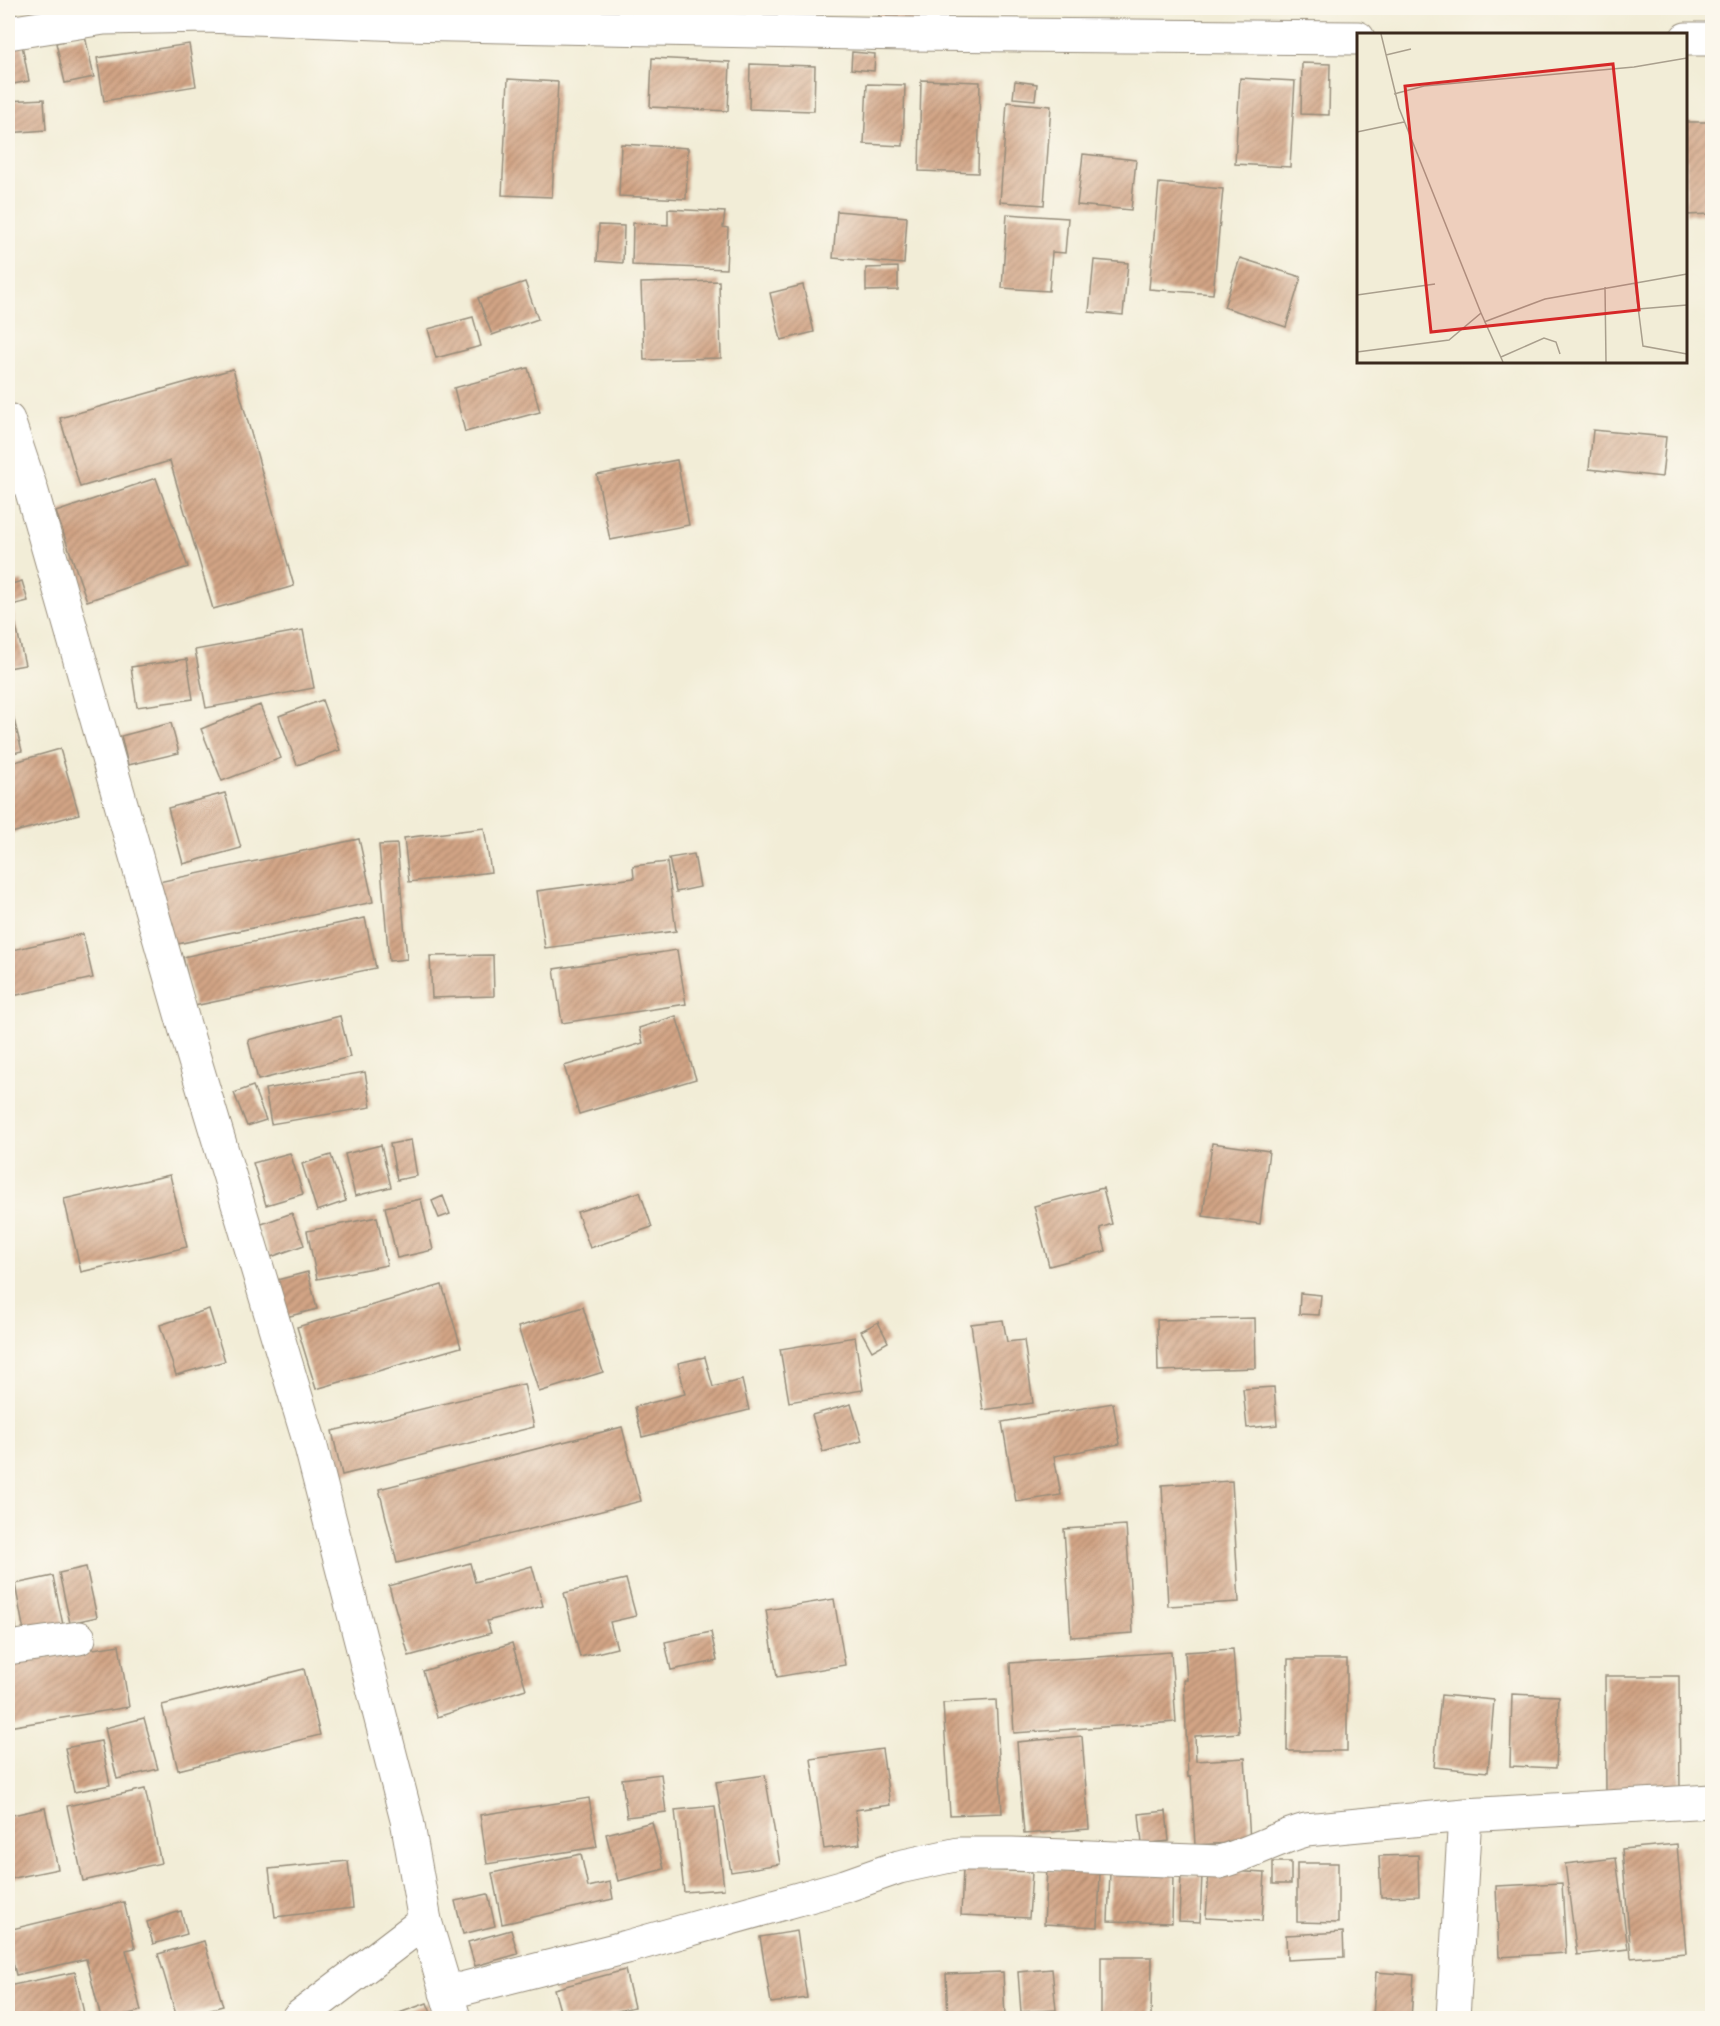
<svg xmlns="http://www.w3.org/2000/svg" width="1720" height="2026" viewBox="0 0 1720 2026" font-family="'Indie Flower',sans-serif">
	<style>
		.building { fill: url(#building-hatch) }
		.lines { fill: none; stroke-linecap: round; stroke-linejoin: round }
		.minor-casing { stroke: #968c7a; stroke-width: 35 }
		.highway-casing { stroke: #968c7a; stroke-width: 35 }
		.minor { stroke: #fff; stroke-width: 33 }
		.highway { stroke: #fff; stroke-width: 33 }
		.inset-road { fill: none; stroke: #a99f8d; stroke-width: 1.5 }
		.view { fill: #d62828; fill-opacity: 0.15; stroke: #d62828; stroke-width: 3 }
		.inset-edge { fill: none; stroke: #3b2a1e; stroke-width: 3 }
	</style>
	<defs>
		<pattern id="building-hatch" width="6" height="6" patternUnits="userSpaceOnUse" patternTransform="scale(1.5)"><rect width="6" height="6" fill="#d2a485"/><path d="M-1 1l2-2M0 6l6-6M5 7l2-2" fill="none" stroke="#ac866c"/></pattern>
	</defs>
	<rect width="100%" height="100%" fill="#fbf7ec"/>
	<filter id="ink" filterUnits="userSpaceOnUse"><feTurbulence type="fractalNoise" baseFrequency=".0167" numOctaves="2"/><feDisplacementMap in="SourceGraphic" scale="12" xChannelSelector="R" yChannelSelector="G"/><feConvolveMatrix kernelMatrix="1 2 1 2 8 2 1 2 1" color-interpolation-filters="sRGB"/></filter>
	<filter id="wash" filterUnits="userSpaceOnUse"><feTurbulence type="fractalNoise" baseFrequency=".008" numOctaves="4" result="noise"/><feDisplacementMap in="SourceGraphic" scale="24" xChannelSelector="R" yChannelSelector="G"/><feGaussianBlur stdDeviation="1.35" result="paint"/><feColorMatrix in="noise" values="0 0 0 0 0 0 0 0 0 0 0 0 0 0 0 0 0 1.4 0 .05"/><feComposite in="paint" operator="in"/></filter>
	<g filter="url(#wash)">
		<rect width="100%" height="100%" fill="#f2edd7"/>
		<g id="blocks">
			<path class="building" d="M879 8H921L920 25 879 24Z
				M85 36 94 77 65 83 56 43Z
				M189 44 196 86 104 101 97 58Z
				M22 45 29 81 8 85V48Z
				M852 52 875 54 874 71 851 69Z
				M652 58 730 62 728 111 650 107Z
				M1302 63 1330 64 1329 115 1301 114Z
				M750 64 815 66 814 111 749 109Z
				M1240 78 1295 81 1290 167 1235 164Z
				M508 79 558 82 552 197 502 195Z
				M921 80 980 82 978 173 919 171Z
				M1015 81 1037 84 1035 100 1013 98Z
				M867 84 905 85 903 146 864 144Z
				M44 99 46 130 8 133V101Z
				M1007 102 1051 106 1044 205 1000 202Z
				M1686 122H1712V214L1686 215Z
				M621 144 688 148 686 199 619 196Z
				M1083 154 1136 160 1131 210 1077 205Z
				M1159 183 1223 189 1213 294 1149 289Z
				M668 209 725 212 723 227 728 228 726 269 632 265 633 223 668 225Z
				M837 211 907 217 904 264 833 258Z
				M1007 214 1068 218 1065 253 1052 252 1049 291 1002 288Z
				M599 225 624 226 623 263 597 261Z
				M1240 258 1301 277 1286 327 1224 307Z
				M1094 260 1128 263 1123 315 1089 312Z
				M898 267V290L866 291V268Z
				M719 281 721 358 644 360 641 283Z
				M525 282 538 319 492 335 478 298Z
				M803 285 814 332 781 340 770 293Z
				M473 317 481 346 436 358 428 329Z
				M528 368 540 412 465 432 454 388Z
				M233 369 294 586 213 609 170 461 80 487 60 418Z
				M1593 430 1666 437 1662 477 1589 469Z
				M677 460 689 525 610 540 597 475Z
				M156 478 188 567 87 601 56 512Z
				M22 581 28 601 8 606V585Z
				M13 613 25 665 8 668V614Z
				M303 630 314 688 206 708 195 650Z
				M187 659 193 699 137 707 131 667Z
				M8 696 22 751 8 754Z
				M322 700 340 750 297 765 279 716Z
				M260 705 281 758 222 781 201 729Z
				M171 723 179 753 128 765 121 736Z
				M60 749 79 814 8 834V764Z
				M225 793 241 848 183 864 168 808Z
				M484 828 491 872 409 882 404 838Z
				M359 839 373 902 168 946 154 883Z
				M397 844 407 959 389 961 379 845Z
				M694 854 700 887 676 892 669 858Z
				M667 862 676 931 545 948 537 891 634 878 633 866Z
				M365 918 376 968 194 1006 183 957Z
				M83 934 93 978 8 997V951Z
				M677 950 686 1004 562 1023 554 969Z
				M493 955 494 996 432 998 430 956Z
				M340 1016 350 1057 258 1080 248 1040Z
				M676 1016 696 1079 579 1114 564 1066 643 1043 639 1028Z
				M365 1072 371 1107 271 1124 265 1089Z
				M253 1086 266 1120 247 1126 234 1093Z
				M411 1140 417 1176 397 1180 390 1144Z
				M1212 1143 1269 1151 1260 1224 1203 1216Z
				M381 1145 391 1187 355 1196 345 1154Z
				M290 1153 303 1194 266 1205 253 1163Z
				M331 1155 346 1201 317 1211 302 1164Z
				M170 1175 187 1247 81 1272 64 1199Z
				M1103 1188 1112 1224 1100 1228 1106 1251 1049 1266 1034 1206Z
				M640 1192 652 1227 590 1248 577 1212Z
				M443 1196 450 1214 439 1218 432 1201Z
				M421 1199 433 1250 397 1258 385 1207Z
				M292 1213 304 1245 271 1257 259 1225Z
				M377 1217 387 1265 317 1279 307 1231Z
				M308 1272 317 1309 286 1317 277 1280Z
				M442 1285 461 1347 316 1389 297 1327Z
				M1300 1293 1321 1295 1319 1315 1299 1314Z
				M583 1307 603 1372 539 1392 518 1327Z
				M209 1309 225 1361 176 1375 160 1325Z
				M1255 1318 1256 1368 1158 1371 1157 1320Z
				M1003 1320 1007 1342 1024 1340 1033 1403 983 1410 971 1324Z
				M878 1322 888 1342 872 1351 861 1331Z
				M855 1337 863 1390 789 1402 780 1349Z
				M705 1357 713 1387 742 1380 749 1410 642 1437 635 1407 685 1394 678 1363Z
				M524 1384 534 1427 342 1475 332 1431Z
				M1274 1387 1277 1425 1247 1428 1243 1389Z
				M1113 1403 1120 1444 1054 1456 1061 1495 1016 1502 1002 1422Z
				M851 1404 862 1441 823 1452 812 1415Z
				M622 1427 641 1501 397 1563 379 1489Z
				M1232 1481 1239 1602 1168 1606 1162 1485Z
				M1126 1525 1133 1633 1071 1637 1064 1529Z
				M470 1563 475 1582 532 1566 543 1606 487 1621 491 1633 409 1656 389 1586Z
				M86 1567 97 1617 70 1623 59 1573Z
				M53 1576 63 1625 24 1632 15 1584Z
				M626 1579 636 1616 610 1622 617 1648 580 1657 564 1593Z
				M10 1593 17 1632 8 1634V1594Z
				M834 1599 845 1665 777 1677 766 1610Z
				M711 1632 717 1661 671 1670 665 1642Z
				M512 1643 526 1689 437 1717 423 1671Z
				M119 1645 129 1707 8 1727V1662Z
				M1233 1649 1239 1733 1195 1736 1196 1761 1245 1758 1250 1842 1195 1845 1191 1776 1188 1777 1184 1680H1187L1185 1652Z
				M1171 1652 1176 1722 1014 1733 1010 1663Z
				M1288 1659H1347V1751H1287Z
				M304 1669 320 1735 178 1770 162 1705Z
				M1605 1676H1679L1680 1791H1606Z
				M1512 1694 1559 1696 1556 1768 1510 1766Z
				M1441 1695 1494 1700 1488 1772 1434 1767Z
				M996 1700 1002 1813 950 1815 943 1703Z
				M144 1718 158 1769 117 1779 105 1728Z
				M1082 1736 1089 1829 1024 1834 1017 1742Z
				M101 1741 110 1785 74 1792 65 1748Z
				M882 1749 890 1805 855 1810 860 1844 824 1849 811 1759Z
				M661 1774 666 1812 627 1817 622 1779Z
				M765 1775 780 1864 731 1872 716 1782Z
				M145 1789 161 1863 83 1881 67 1806Z
				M589 1798 597 1847 487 1864 480 1815Z
				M715 1806 724 1889 684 1892 675 1810Z
				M45 1808 58 1869 9 1879 8 1816Z
				M1166 1811 1169 1841 1142 1844 1139 1814Z
				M652 1822 664 1869 618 1881 606 1834Z
				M1677 1844 1686 1953 1631 1958 1622 1849Z
				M581 1854 588 1887 610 1882 613 1899 502 1924 492 1873Z
				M1418 1855 1419 1896 1381 1897 1379 1856Z
				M1616 1858 1628 1949 1577 1955 1565 1864Z
				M348 1861 353 1908 275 1917 269 1869Z
				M1273 1862H1291V1884H1273Z
				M1297 1863H1338V1923L1297 1922Z
				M963 1869 1032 1872 1029 1918 961 1915Z
				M1047 1870 1100 1873 1098 1927 1044 1924Z
				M1209 1870 1265 1873 1262 1921 1206 1918Z
				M1110 1872 1173 1874 1172 1923 1108 1921Z
				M1181 1875H1202L1200 1922 1179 1921Z
				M1562 1883 1566 1953 1499 1957 1496 1886Z
				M488 1894 495 1926 463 1934 455 1901Z
				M124 1902 135 1948 126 1950 141 2011 111 2018H101L86 1959 16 1975 8 1941V1930Z
				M181 1911 187 1934 153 1944 147 1922Z
				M511 1930 518 1954 475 1966 468 1942Z
				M797 1931 807 1998 771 2003 760 1937Z
				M1343 1932 1344 1957 1287 1960 1286 1935Z
				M204 1941 223 2006 177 2018 158 1954Z
				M1101 1957H1152L1151 2018H1101Z
				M1052 1969 1056 2010 1021 2012 1018 1972Z
				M625 1970 634 2007 591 2018H562L554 1989Z
				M75 1972 85 2018H9L8 1986Z
				M1003 1972 1005 2018H948L946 1974Z
				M1376 1972 1414 1975 1411 2018 1373 2017Z
				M427 2003 433 2018H392L391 2016Z
				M1461 2016H1534V2018H1462Z"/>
		</g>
	</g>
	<g filter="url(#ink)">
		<use href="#blocks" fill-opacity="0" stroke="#968c7a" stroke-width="1.5"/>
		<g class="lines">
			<g class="minor-casing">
				<path id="minor" d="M8 33 104 18 206 16 403 24 906 34 1358 38
					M1686 39H1712
					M8 1648 79 1638
					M425 1921 454 2018
					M446 1993 627 1947 845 1886 899 1867 959 1854H1012L1219 1862C1250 1854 1276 1838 1306 1830L1465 1815 1712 1801
					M1453 2018 1465 1815"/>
			</g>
			<g class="highway-casing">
				<path id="highway" d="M8 420 32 492 185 1028 311 1447 407 1820 425 1921 298 2018"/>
			</g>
			<use href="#minor" class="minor"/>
			<use href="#highway" class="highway"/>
		</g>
	</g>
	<g transform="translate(1357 33)">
		<rect width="330" height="330" fill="#f2edd7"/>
		<path class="inset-road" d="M29 22 54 16M37 61 67 53 277 34 330 25M0 99 47 89M278 250 286 313 330 321M248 254 249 329M0 262 78 251M281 276 330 272M124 280 146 329M127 289 188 266 330 241M0 319 92 307 124 280 42 75 24 1M144 324 187 305 199 309 203 321"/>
		<path class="view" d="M256 31 282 277 74 299 48 53Z"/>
		<rect width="330" height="330" class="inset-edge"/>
	</g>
	<rect width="1720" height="2026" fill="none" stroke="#fbf7ec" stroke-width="30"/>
</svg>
